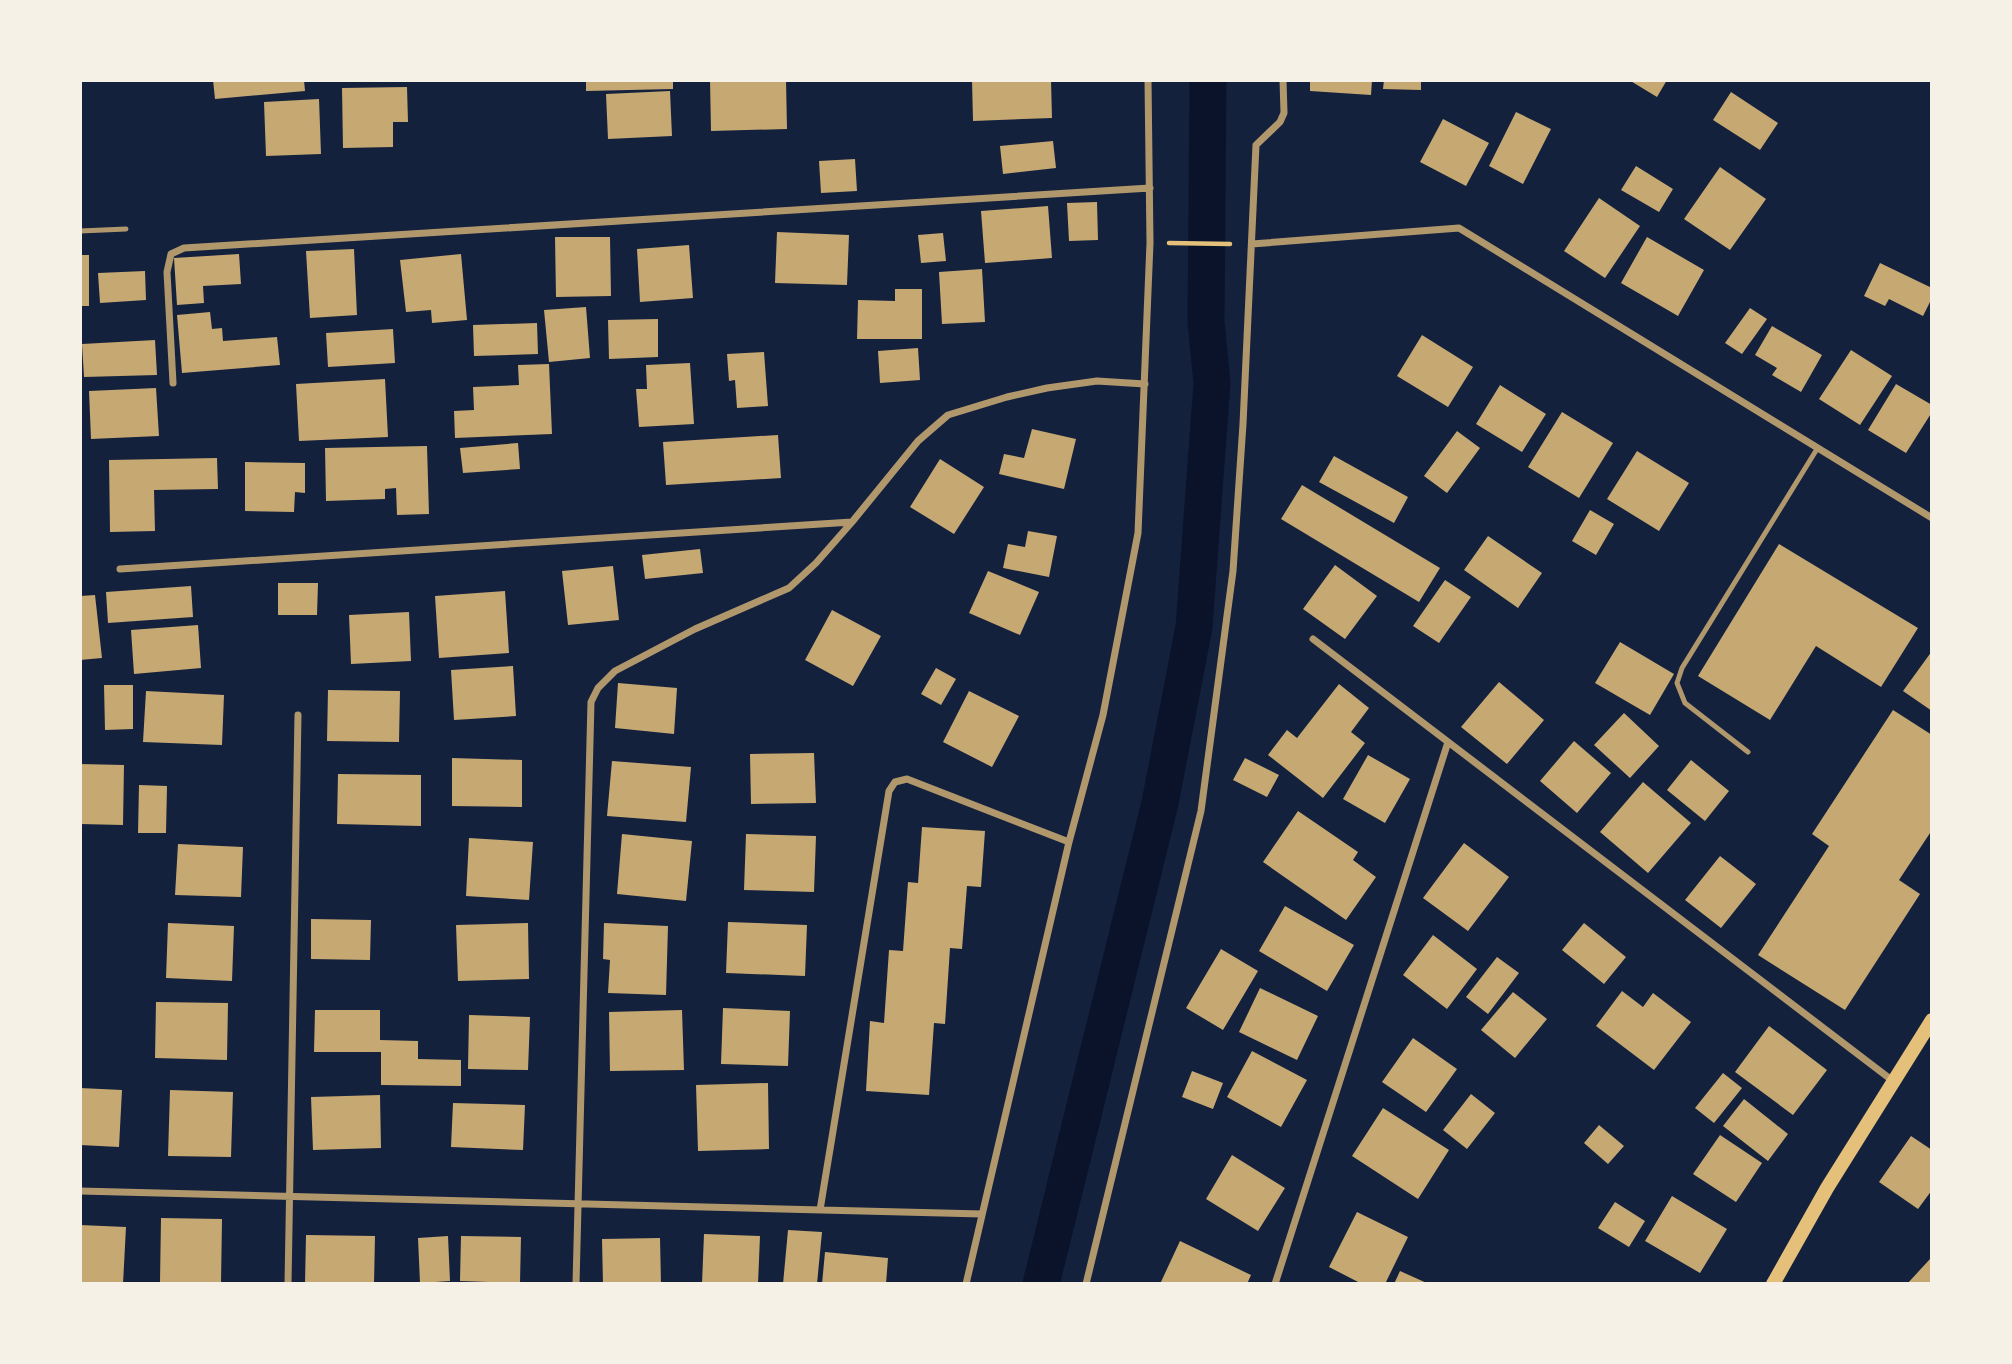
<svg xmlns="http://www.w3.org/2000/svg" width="2012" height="1364" viewBox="0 0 2012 1364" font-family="'Open Sans',sans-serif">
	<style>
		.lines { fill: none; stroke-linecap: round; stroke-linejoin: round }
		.canal { stroke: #0b132b; stroke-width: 37 }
		.building { fill: #c6a872 }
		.path { stroke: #e5c07b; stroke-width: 4.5 }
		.service { stroke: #b1986c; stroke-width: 5 }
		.minor { stroke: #b1986c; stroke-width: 7 }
		.secondary { stroke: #e5c07b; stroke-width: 14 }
	</style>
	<rect width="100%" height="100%" fill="#14213d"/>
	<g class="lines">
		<path class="canal" d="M1041 1284 1160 803 1194 627 1212 383 1206 322 1208 80"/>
	</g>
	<path class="building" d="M213 80H304L305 91 215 99Z
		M586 80H673V89L586 91Z
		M710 80H786L787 129 711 131Z
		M972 80H1051L1052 118 973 121Z
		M1310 80H1372L1371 95 1310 91Z
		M1384 80H1421V90L1383 89Z
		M1629 80H1667L1657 97Z
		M407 87 408 122H393V147L343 148 342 88Z
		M670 91 672 136 608 139 606 94Z
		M1731 92 1778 123 1760 150 1713 120Z
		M319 99 321 154 266 156 264 102Z
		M1516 112 1551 129 1523 184 1489 166Z
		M1443 119 1489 143 1466 186 1420 162Z
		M1053 141 1056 168 1003 174 1000 146Z
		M855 159 857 191 821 193 819 161Z
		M1636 166 1673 189 1659 212 1621 190Z
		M1720 167 1766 199 1730 250 1684 219Z
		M1599 198 1640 226 1605 278 1564 251Z
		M1097 202 1098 240 1069 241 1067 203Z
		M1048 206 1052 258 985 263 981 211Z
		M777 232 849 235 847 285 775 283Z
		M943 233 946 261 921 263 918 235Z
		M555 237H610L611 296 556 297Z
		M1647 237 1704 270 1678 316 1621 283Z
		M689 245 693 298 640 302 637 249Z
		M354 249 357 315 310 318 306 251Z
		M239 254 241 284 203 286 204 303 177 305 174 258Z
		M461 254 467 320 432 323 431 310 406 312 400 260Z
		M80 255H89V306H80Z
		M1880 263 1932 288V298L1923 316 1889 299 1885 306 1864 296Z
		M982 269 985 322 942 324 939 272Z
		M145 271 146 300 100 303 98 273Z
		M895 289H922V339H857L858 300 895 301Z
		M586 307 590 358 549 362 544 310Z
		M1750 308 1767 319 1742 354 1725 343Z
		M210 312 212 329 222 328 223 341 277 337 280 365 182 373 177 315Z
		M658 319V357L609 359 608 320Z
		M537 323 538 354 474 356 473 325Z
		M1772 326 1822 355 1801 392 1772 375 1777 368 1755 355Z
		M393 329 395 363 328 367 326 333Z
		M1422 335 1473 367 1448 407 1397 376Z
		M155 340 157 375 84 377 82 344Z
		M918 348 920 380 880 383 878 351Z
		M1851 350 1892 376 1860 425 1819 399Z
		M764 352 768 406 737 408 735 380 729 381 727 354Z
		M690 363 694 424 639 427 636 389H647L646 365Z
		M549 364 552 434 455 438 454 411 474 410 473 387 519 385 518 365Z
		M385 379 388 437 299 441 296 384Z
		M1896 384 1932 405V412L1906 453 1868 430Z
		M1500 385 1546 414 1522 452 1476 424Z
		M156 388 159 436 91 439 89 391Z
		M1562 412 1613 443 1579 498 1528 467Z
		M1032 429 1076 439 1064 489 999 474 1004 454 1024 458Z
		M1457 431 1480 448 1447 493 1424 476Z
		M778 435 781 478 666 485 663 442Z
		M518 443 520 469 463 473 460 448Z
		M427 446 429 514 397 515 396 488 385 489V499L326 501 325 448Z
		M1637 451 1689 483 1659 531 1607 499Z
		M1334 456 1408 497 1394 523 1319 482Z
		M217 458 218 489 154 490 155 531 110 532 109 460Z
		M940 459 984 487 954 534 910 507Z
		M245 462 305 463V493L295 492 294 512 245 511Z
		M1302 485 1440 568 1419 602 1281 519Z
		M1590 510 1614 524 1596 555 1572 541Z
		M1028 531 1057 536 1049 577 1003 568 1008 544 1025 547Z
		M1488 536 1542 573 1518 608 1464 570Z
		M1779 544 1918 628 1881 687 1816 646 1770 720 1698 676Z
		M700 549 703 573 645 579 642 555Z
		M1335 565 1377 596 1345 639 1303 609Z
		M613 566 619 620 568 625 562 571Z
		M988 571 1039 592 1020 635 969 613Z
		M1445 580 1471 597 1439 643 1413 626Z
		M278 583H318L317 615H278Z
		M191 586 193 617 108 623 106 592Z
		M505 591 509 653 439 658 435 596Z
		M95 595 102 658 80 660V596Z
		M832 610 881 636 853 686 805 660Z
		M409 612 411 661 351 664 349 615Z
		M198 625 201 668 134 674 131 630Z
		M1620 642 1674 674 1650 715 1595 683Z
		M1932 651V711L1903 691Z
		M513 666 516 716 454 720 451 670Z
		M936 668 956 679 941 705 921 694Z
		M1499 682 1544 720 1507 764 1461 727Z
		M618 683 677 688 674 734 615 728Z
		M1339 684 1369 708 1351 732 1365 743 1323 798 1268 755 1287 730 1297 738Z
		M104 685H133V729L105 730Z
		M328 690 400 691 399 742 327 741Z
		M146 691 224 695 222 745 143 742Z
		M969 691 1019 716 992 767 943 742Z
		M1893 710 1932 735V830L1899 880 1920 894 1845 1010 1758 955 1829 846 1812 834Z
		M1624 713 1659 746 1630 778 1594 745Z
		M1574 741 1611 773 1577 813 1540 781Z
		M814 753 816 803 751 804 750 754Z
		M1368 755 1410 779 1385 823 1343 799Z
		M452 758 522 760V807L452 806Z
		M1245 758 1279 775 1267 797 1233 780Z
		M1691 760 1729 791 1705 821 1667 790Z
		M612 761 691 767 686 822 607 816Z
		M80 764 124 765 123 825 80 824Z
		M338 774 421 775V826L337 824Z
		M1643 782 1691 823 1648 873 1600 832Z
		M139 785 167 786 166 833H138Z
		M1298 811 1358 852 1353 860 1376 877 1346 920 1263 862Z
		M922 827 985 831 981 887 967 886 962 949 950 948 945 1024 934 1023 929 1095 866 1091 870 1021 884 1023 889 950 903 951 908 882 918 883Z
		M622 834 692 841 686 901 617 894Z
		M746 834 816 836 814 892 744 890Z
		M469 838 533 842 529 900 466 896Z
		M1464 843 1509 877 1468 931 1423 898Z
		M178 844 243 847 241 897 175 895Z
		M1720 856 1756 884 1721 928 1685 900Z
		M1285 906 1354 945 1327 991 1259 951Z
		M311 919 371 920 370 960 311 959Z
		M728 922 807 925 805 976 726 973Z
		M168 923 234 926 232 981 166 978Z
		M528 923 529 979 458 981 456 925Z
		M604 923 668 926 666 995 608 993 610 960 603 959Z
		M1584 923 1626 957 1604 984 1562 950Z
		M1433 935 1477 969 1447 1009 1403 975Z
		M1221 949 1258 971 1223 1030 1186 1008Z
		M1497 957 1519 973 1488 1014 1466 997Z
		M1260 988 1318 1016 1297 1060 1239 1032Z
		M1622 991 1643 1007 1653 993 1691 1022 1654 1070 1596 1026Z
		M1513 992 1547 1019 1515 1058 1481 1030Z
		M156 1002 228 1003 227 1060 155 1058Z
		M723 1008 790 1011 788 1066 721 1064Z
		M315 1010H380V1040L418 1041V1059L461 1060V1086L381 1085V1052H314Z
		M682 1010 684 1070 610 1071 609 1012Z
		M469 1015 530 1017 528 1070 468 1069Z
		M1769 1026 1827 1070 1793 1115 1735 1072Z
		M1413 1038 1457 1069 1426 1112 1382 1082Z
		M1252 1051 1307 1080 1281 1127 1227 1097Z
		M1192 1071 1223 1083 1213 1109 1182 1097Z
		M1723 1073 1742 1088 1714 1123 1695 1108Z
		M768 1083 769 1149 698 1151 696 1085Z
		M80 1088 122 1090 119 1147 80 1145Z
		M170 1090 233 1092 231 1157 168 1156Z
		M1471 1094 1495 1113 1467 1149 1443 1130Z
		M380 1095 381 1148 313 1150 311 1097Z
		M1744 1099 1788 1134 1768 1161 1723 1126Z
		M453 1103 525 1105 523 1150 451 1147Z
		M1383 1108 1449 1150 1418 1199 1352 1156Z
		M1599 1125 1624 1146 1608 1164 1584 1143Z
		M1720 1135 1762 1163 1736 1202 1693 1174Z
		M1911 1136 1932 1150V1190L1918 1209 1879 1182Z
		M1232 1155 1285 1188 1258 1231 1206 1199Z
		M1672 1196 1727 1229 1700 1273 1645 1241Z
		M1615 1202 1645 1221 1629 1247 1598 1228Z
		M1357 1212 1408 1237 1385 1284H1362L1329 1267Z
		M161 1218 222 1219 221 1283 160 1282Z
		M80 1225 126 1227 123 1284H80Z
		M788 1230 822 1232 817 1284H783Z
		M704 1234 760 1236 758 1284H702Z
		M306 1235 375 1236 374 1284H305Z
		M448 1236 450 1281 420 1283 418 1238Z
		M461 1236 521 1237 520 1283 460 1281Z
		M660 1238 661 1284H603L602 1239Z
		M1180 1241 1251 1275 1247 1284H1160Z
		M825 1252 888 1258 886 1284H822Z
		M1930 1259 1932 1284H1907Z
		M1400 1271 1429 1284H1394Z"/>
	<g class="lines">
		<path class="path" d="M1169 243 1230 244"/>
		<path class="service" d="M80 231 126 229
			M1748 752 1685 703 1677 683 1682 668 1817 449"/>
		<path class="minor" d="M1252 244 1459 228 1932 518
			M173 383 167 272 171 254 184 248 1150 188
			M120 569 852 522 918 441 948 415 1007 397 1047 388 1097 381 1145 384
			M1313 639 1893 1081
			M80 1191 982 1214
			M820 1210 889 791 895 782 907 779 1069 842
			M288 1284 298 715
			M576 1284 591 702 598 688 615 671 695 629 789 588 816 563 852 522
			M966 1284 1069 842 1103 715 1138 533 1150 243 1148 80
			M1086 1284 1201 811 1233 571 1243 424 1256 145 1280 122 1284 113 1283 80
			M1275 1284 1448 742"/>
		<path class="secondary" d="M1773 1284 1827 1188 1932 1020"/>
	</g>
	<rect width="2012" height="1364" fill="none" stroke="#f6f1e7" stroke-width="164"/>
</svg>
